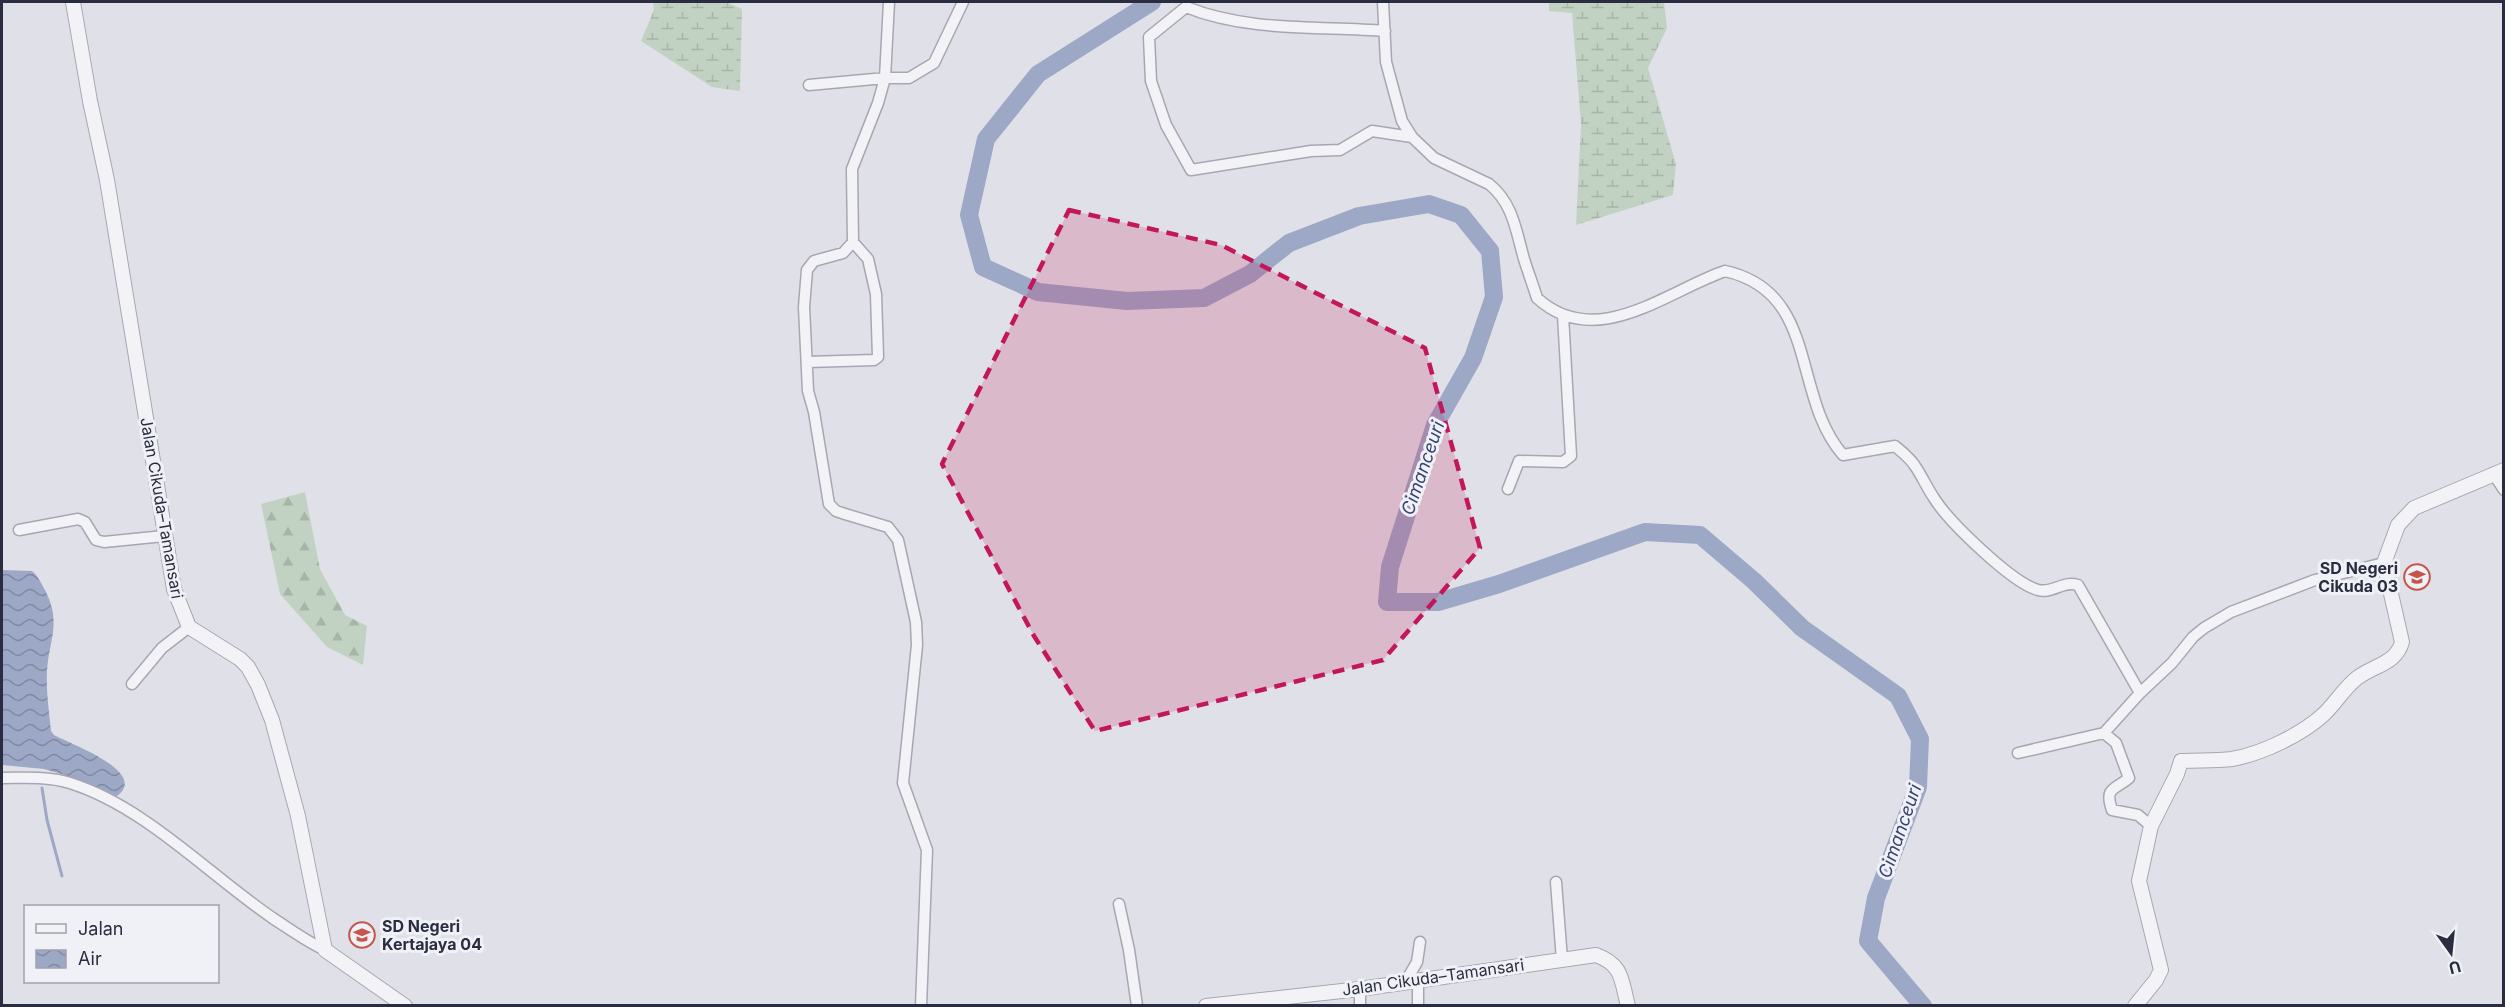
<svg xmlns="http://www.w3.org/2000/svg" width="2505" height="1007" viewBox="0 0 2505 1007" font-family="Inter,sans-serif">
	<style>
		.forest { fill: url(#forest-firs) }
		.wetland { fill: url(#wetland-marsh) }
		.water { fill: url(#water-waves) }
		.lines { fill: none; stroke-linecap: round; stroke-linejoin: round }
		.stream { stroke: #9da8c6; stroke-width: 3 }
		.river { stroke: #9da8c6; stroke-width: 18 }
		.minor-casing { stroke: #a6a7b2; stroke-width: 13 }
		.tertiary-casing { stroke: #a6a7b2; stroke-width: 16 }
		.minor { stroke: #f3f3f7; stroke-width: 10 }
		.tertiary { stroke: #f3f3f7; stroke-width: 14 }
		.marked { fill: #c2185b; fill-opacity: 0.2; stroke: #c2185b; stroke-width: 4.5; stroke-dasharray: 12 8; stroke-linejoin: round }
		.labels { text-anchor: middle; stroke-width: 6; stroke-linejoin: round; paint-order: stroke }
		.street-label { font-size: 16px; fill: #2a2d3f; stroke: #eff1f6 }
		.poi-label { font-size: 16px; font-weight: bold; fill: #2a2d3f; stroke: #eff1f6; text-anchor: end }
		.water-label { font-size: 18px; font-style: italic; fill: #364370; stroke: #eff1f6 }
	</style>
	<defs>
		<pattern id="forest-firs" width="22" height="20" patternUnits="userSpaceOnUse" patternTransform="scale(1.5)"><rect width="22" height="20" fill="#c2d2c2"/><path d="M5 1l3.5 6h-7zM16 11l3.5 6h-7z" fill="#a7b5a8"/></pattern>
		<pattern id="wetland-marsh" width="20" height="14" patternUnits="userSpaceOnUse" patternTransform="scale(1.5)"><rect width="20" height="14" fill="#c2d2c2"/><path d="M1 5h8M5 5V1M11 12h8M15 12V8" fill="none" stroke="#a7b5a8"/></pattern>
		<pattern id="water-waves" width="16" height="10" patternUnits="userSpaceOnUse" patternTransform="scale(1.5)"><rect width="16" height="10" fill="#9da8c6"/><path d="M0 5q4-4 8 0t8 0" fill="none" stroke="#8089a2"/></pattern>
	</defs>
	<rect width="100%" height="100%" fill="#e0e1e8"/>
	<path class="forest" d="M305 492 320 569 345 615 367 626 363 665 327 647 280 594 261 504Z"/>
	<path class="wetland" d="M653 2H726L742 9 740 91 712 87 641 41 654 10Z
		M1549 2H1664L1667 28 1648 68 1676 164 1673 195 1576 225 1581 124 1572 13 1549 11Z"/>
	<path class="water" d="M2 570 32 571C38 576 41 583 45 590 62 623 49 639 47 671 46 690 49 712 51 731L54 735C68 743 150 772 117 796L109 795 65 775 44 769 2 765Z"/>
	<g class="lines">
		<path class="stream" d="M42 788 47 820 62 876"/>
		<path class="river" d="M1152 2 1038 74 986 139 969 215 983 267 1038 292 1127 301 1204 298 1250 274 1289 243 1359 216 1429 204 1461 215 1490 251 1494 297 1473 358 1435 425 1390 567 1387 602H1438L1499 584 1645 532 1700 535 1754 581 1802 628 1898 696 1920 739 1918 787 1876 898 1868 941 1923 1006"/>
		<g class="minor-casing">
			<path id="minor" d="M889 2 885 78 878 103 852 169 853 242 843 253 814 261 807 270 804 307 808 391 814 412 829 504 836 511 845 514 888 527 898 540 916 622 917 645 903 783 927 850 921 1006
				M1383 2 1386 62 1402 121 1412 137 1434 158 1489 184C1513 203 1516 231 1524 259 1528 272 1533 285 1537 298 1596 352 1667 291 1725 271 1820 292 1791 396 1843 455L1895 446C1902 452 1910 458 1915 466 1922 476 1927 488 1934 498 1948 521 2012 583 2038 590 2052 594 2064 580 2078 585L2140 693
				M1385 31C1319 26 1248 32 1186 7L1149 37 1151 81 1166 125 1191 170 1311 151 1340 150 1372 131 1412 137
				M809 85 885 78H909L934 63 963 2
				M808 362 874 360 878 357 876 294 868 259 853 242
				M2493 473 2504 490
				M1508 489 1519 461 1563 462 1571 456 1563 315
				M19 530 78 519 85 522 96 540 104 542 164 536
				M132 684 162 648 189 627
				M2104 733 2116 743 2129 778C2115 790 2104 787 2112 810L2138 815 2151 826
				M2018 753 2104 733 2140 693 2172 663 2193 637 2204 628 2231 612 2315 580 2384 563
				M2 778C23 778 49 776 70 783 146 807 209 875 274 919 291 930 307 942 325 950
				M1556 882 1562 960
				M1119 904 1129 950 1137 1006
				M1418 980V1006
				M1406 981 1417 962 1420 942
				M1360 989V1006"/>
		</g>
		<g class="tertiary-casing">
			<path id="tertiary" d="M73 2 90 101 107 180 174 589 189 627 240 659 248 667 258 685 272 720 298 816 325 950 405 1006
				M1206 1006 1360 989 1596 955C1623 965 1621 979 1628 1006
				M2135 1006 2156 980 2161 970 2139 881 2151 826 2177 774 2181 761C2198 760 2215 761 2232 759 2261 754 2301 735 2323 715 2335 704 2344 688 2357 678 2374 665 2396 664 2402 642L2384 563 2398 525 2414 508 2504 470"/>
		</g>
		<use href="#minor" class="minor"/>
		<use href="#tertiary" class="tertiary"/>
	</g>
	<path class="marked" d="M1069 210 1221 245 1425 348 1480 548 1383 660 1095 731 1034 636 942 464Z"/>
	<defs>
		<g id="school-ring" transform="scale(1.35)"><circle r="9.5" fill="#eff1f6" stroke="#c6554c" stroke-width="1.5"/><path d="M0-5L7-2L0 1L-7-2ZM-4 1L0 2.5L4 1V4Q0 6-4 4Z" fill="#c6554c"/></g>
	</defs>
	<g fill-rule="evenodd">
		<use href="#school-ring" x="2417" y="577"/>
		<use href="#school-ring" x="362" y="935"/>
	</g>
	<g class="labels">
		<g class="street-label">
			<text transform="translate(162 508) rotate(80)" y="6">Jalan Cikuda–Tamansari</text>
			<text transform="translate(1433 977) rotate(-8)" y="6">Jalan Cikuda–Tamansari</text>
		</g>
		<g class="poi-label">
			<text x="2398" y="574">SD Negeri<tspan x="2398" dy="18">Cikuda 03</tspan></text>
			<text x="382" y="932" text-anchor="start">SD Negeri<tspan x="382" dy="18">Kertajaya 04</tspan></text>
		</g>
		<g class="water-label">
			<text transform="translate(1423 468) rotate(-71)" y="6">Cimanceuri</text>
			<text transform="translate(1900 831) rotate(-71)" y="6">Cimanceuri</text>
		</g>
	</g>
	<rect width="2505" height="1007" fill="none" stroke="#2a2d3f" stroke-width="6"/>
	<rect x="24" y="905" width="195" height="78" fill="#eff1f6" stroke="#a0a3ad" stroke-width="1.5"/>
	<rect x="36" y="924" width="30" height="9" fill="#f3f3f7" stroke="#a0a3ad" stroke-width="1.5"/>
	<text x="78" y="935" font-size="18" fill="#2a2d3f">Jalan</text>
	<rect x="36" y="950" width="30" height="18" fill="url(#water-waves)" stroke="#a0a3ad" stroke-width="1.5"/>
	<text x="78" y="965" font-size="18" fill="#2a2d3f">Air</text>
	<g transform="translate(2451 953) rotate(165)" stroke="#eff1f6" stroke-width="4.5" paint-order="stroke">
	<path d="M0-4.5L10 22L0 15L-10 22Z" fill="#2a2d3f"/>
	<text y="-9" font-size="16" font-weight="bold" text-anchor="middle" fill="#2a2d3f">U</text>
	</g>
</svg>
